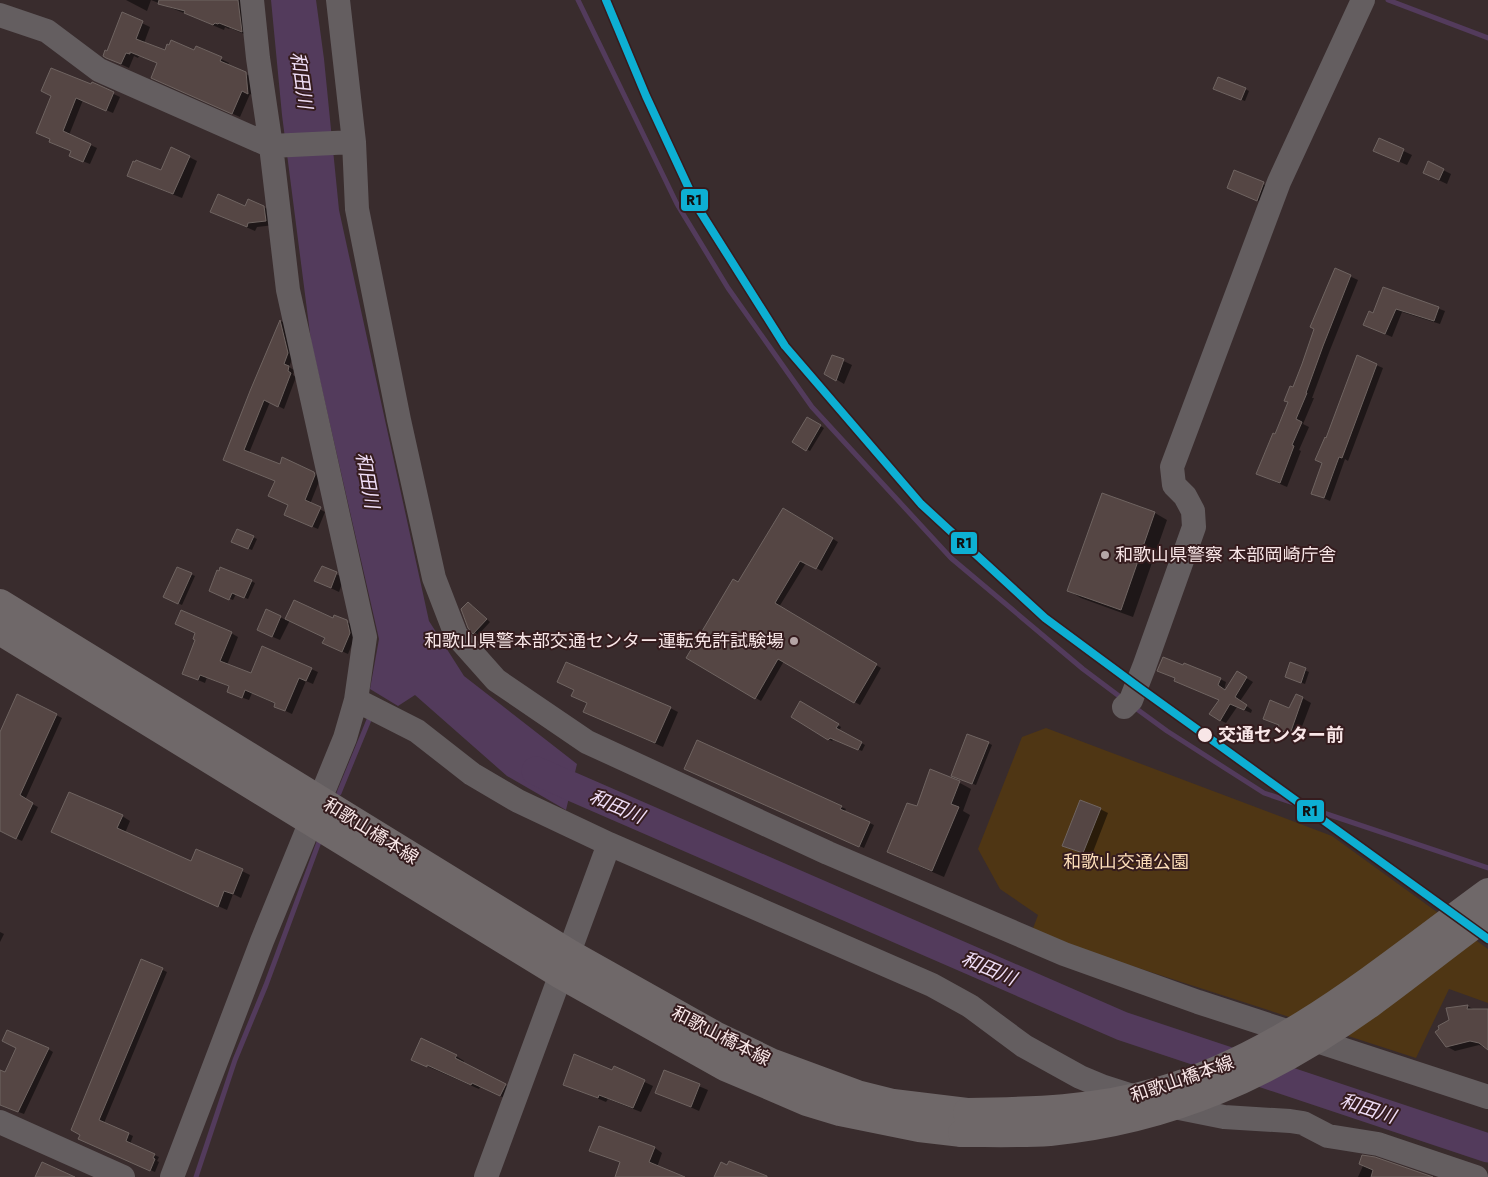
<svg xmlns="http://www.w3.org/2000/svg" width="1488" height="1177" viewBox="0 0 1488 1177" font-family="Jost,'Noto Sans JP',sans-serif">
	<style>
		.green { fill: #4f3614 }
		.water { fill: #533b5c }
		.shadow { fill: #0007 }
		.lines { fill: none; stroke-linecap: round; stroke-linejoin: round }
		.stream { stroke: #533b5c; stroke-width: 5 }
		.river { stroke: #533b5c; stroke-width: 29 }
		.building { fill: #554644; stroke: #6f6461 }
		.minor { stroke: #645e60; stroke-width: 24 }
		.major { stroke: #6f6869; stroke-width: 28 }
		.major-bridge { stroke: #6f6869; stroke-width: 28 }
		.rail-1-casing { stroke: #351c1e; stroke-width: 11 }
		.rail-1 { stroke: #0dafd3; stroke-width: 8 }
		.poi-dot { fill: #b5a5a6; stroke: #351c1e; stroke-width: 2 }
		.stop-dot { fill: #f8e6e7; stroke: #351c1e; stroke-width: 2 }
		.labels { text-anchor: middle; stroke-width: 4; stroke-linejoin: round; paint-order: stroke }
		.poi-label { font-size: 18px; fill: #f8e6e7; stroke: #351c1e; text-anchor: start }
		.stop-label { font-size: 18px; font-weight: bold; fill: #f8e6e7; stroke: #351c1e; text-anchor: start }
		.street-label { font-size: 18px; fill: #f8e6e7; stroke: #351c1e }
		.park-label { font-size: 18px; fill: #fcddb9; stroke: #351c1e }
		.water-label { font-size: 19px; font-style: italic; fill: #efddf6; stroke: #351c1e }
		.line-badge { stroke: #351c1e; stroke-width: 2 }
		.pale-badge-label { font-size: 14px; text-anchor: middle; font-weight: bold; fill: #111 }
	</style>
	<rect width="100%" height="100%" fill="#392c2d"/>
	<path class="green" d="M1046 728 1332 836 1488 949V1003L1449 989 1416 1058 1101 956 1032 931 1038 915 1000 889 978 849 1022 737Z"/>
	<path class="water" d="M271 0H316L324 59 339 210 429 621 464 676 577 764 566 810 507 776 415 695 398 706 370 689 379 639 311 341 282 115Z"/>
	<path class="shadow" d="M126 0H250L251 37 230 28 229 29 225 27 224 30 189 15 151 0 147 11Z
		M123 14 150 27 144 43 166 51H195L221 59 229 63 228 65 254 78 256 97 250 94 240 117 160 82 158 63 139 56 138 58 134 56 129 68 112 60 108 52Z
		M93 84 120 97 113 113 83 100 69 135 97 148 90 164 77 159 72 152 50 142 53 96 92 86Z
		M1245 89 1249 91 1245 101 1218 91Z
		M1380 140 1412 155 1407 165 1375 151Z
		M189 157 197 161 182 198 137 180 161 172Z
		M1443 170 1451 174 1447 184 1432 177Z
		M1235 172 1272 188 1266 204 1228 188Z
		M246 207H264L272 212 274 225 257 227 255 231 212 212Z
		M1336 270 1358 280 1330 350 1312 398H1314L1303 424 1309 427 1299 450 1301 451 1287 487 1258 474 1294 389Z
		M1384 289 1445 311 1440 324 1402 312 1392 337 1365 325 1373 315Z
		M281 321 286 324 293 357 289 367 294 370 293 375 296 377 284 409 270 402 249 453 280 466 314 473 319 476 320 479 310 504 325 512 318 529 285 515 289 505 276 481 230 463 251 392Z
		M833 356 852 365 844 384 826 373Z
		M1357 357 1383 368 1348 461 1345 459 1330 501 1312 493 1323 463 1327 439Z
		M808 419 824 428 810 451 794 442Z
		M1102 495 1155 513 1167 520 1133 617 1081 598 1069 591Z
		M783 509 838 542 822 571 806 563 779 607 881 668 860 705 784 661 761 701 688 658 738 584Z
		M253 537 257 539 252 550 237 544Z
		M177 568 195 576 182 605 169 599Z
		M336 574 344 578 339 592 316 581Z
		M251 581 255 583 248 599 236 594 233 600 214 592Z
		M295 601 334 619 347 622 353 625 355 637 348 654 330 646 326 638 290 620 280 640 266 634 267 611 286 620Z
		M472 605 490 622 478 635 469 627Z
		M231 633 238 637 227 665 251 675 311 669 318 672 313 684 306 681 292 714 275 706 276 704 252 693 249 700 235 695 230 687 207 677 205 683 184 674Z
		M1291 664 1309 672 1305 684 1290 678Z
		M1238 673 1253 682 1240 701 1252 710 1251 713 1237 707 1226 723 1220 720V700L1182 684 1220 679 1226 682 1224 690 1225 691Z
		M1297 695 1311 703 1298 737 1287 733 1279 728 1280 726 1265 718 1289 709Z
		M573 696 670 708 678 712 663 747 593 716 588 704Z
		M801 703 841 727 839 731 865 745 862 751 834 739 832 741 793 716Z
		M56 715 62 718 25 800 38 807 22 841 0 831V735Z
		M988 743 992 745 976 785 956 778Z
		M690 771 841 807 846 809 844 812 874 825 864 848Z
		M931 771 960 783 971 789 963 811 970 815 944 877 900 858 889 851 918 807Z
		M1100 809 1108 813 1091 857 1064 846Z
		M122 816 130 821 125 833 192 863 242 871 250 875 241 898 233 894 227 910 61 836Z
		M0 932 4 934 0 942Z
		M142 960 167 972 104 1123 133 1136 130 1144 159 1157 157 1161 159 1162 155 1172 84 1141Z
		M1467 1006 1475 1010 1488 1012V1049L1479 1045 1455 1051 1446 1046 1450 1021Z
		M48 1049 53 1052 24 1114 0 1105V1072L5 1074Z
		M456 1056 464 1061 463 1064 513 1089 509 1100 480 1087 479 1089 413 1060Z
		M615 1068 653 1086 641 1112 608 1099 606 1102 564 1084 613 1072Z
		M665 1072 708 1090 699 1111 657 1092Z
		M599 1128 655 1148 662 1153 657 1167 684 1177H616L622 1163 590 1150Z
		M1363 1166 1429 1177H1358Z"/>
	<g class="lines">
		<path class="stream" d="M578 0 677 204 728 288 812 407 951 558 1083 669 1123 699
			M1388 0 1488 38
			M1134 707 1167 731 1264 793 1488 868
			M339 793 371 715
			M196 1177 235 1060 266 985 319 842"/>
		<path class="river" d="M536 771 1122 1026 1488 1148"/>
	</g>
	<path class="building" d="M159 0H238L242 32 219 23 218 24 215 23 213 25 184 13 185 11 158 4Z
		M122 12 143 21 136 39 165 50 167 44 169 45 171 40 194 50 196 46 222 57 220 61 246 72 248 94 242 91 232 114 151 78 157 63 130 52V54L126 53 121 64 106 58 103 56 105 50 107 51Z
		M51 68 91 84 92 82 114 92 106 111 76 98 63 131 91 144 83 162 69 156 71 151 49 142 50 139 36 133 51 96 41 91Z
		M1218 77 1246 88 1241 100 1213 89Z
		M1379 138 1404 149 1399 162 1373 151Z
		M171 147 190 156 173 194 127 176 133 161 135 162 136 160 161 170Z
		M1428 161 1444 169 1439 180 1423 173Z
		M1234 170 1264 182 1257 201 1227 188Z
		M218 194 245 206 248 199 264 206 266 221 248 223 247 227 210 212Z
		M1335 268 1351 275 1323 346 1306 393H1307L1296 419 1302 422 1292 445 1294 446 1280 483 1256 474 1273 433 1275 434 1288 402 1284 401 1290 386 1293 387 1302 364 1314 329 1310 327Z
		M1383 287 1439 307 1434 321 1396 309 1385 334 1363 325 1369 311 1373 313Z
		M280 320 288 353 284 364 289 366 288 371 291 373 278 407 264 400 244 450 280 464 282 457 314 472 315 475 305 500 321 507 312 527 284 515 288 505 268 496 275 481 223 460 250 391Z
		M832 355 844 359 836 381 824 374Z
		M1357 355 1377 364 1345 450 1342 458 1339 457 1324 498 1311 494 1322 463 1315 460 1325 437 1326 438Z
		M807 417 821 425 806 451 792 442Z
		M1102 493 1155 512 1121 610 1067 591Z
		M783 508 833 538 816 569 800 561 775 603 877 664 854 703 778 659 755 699 686 658 733 579 738 582Z
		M237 529 254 536 248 549 231 542Z
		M322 566 337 572 331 588 314 581Z
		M177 567 192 573 178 604 163 597Z
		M220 567 252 580 244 598 232 593 229 600 209 591 217 570 219 571Z
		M294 600 333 618 334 615 347 620 350 633 342 652 322 643 325 638 285 619Z
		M468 602 487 619 473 634 468 628 461 609Z
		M266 609 281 616 272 637 257 630Z
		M181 610 232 632 220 661 251 673 262 646 312 668 306 681 299 678 285 711 274 707 275 703 245 690 242 698 227 692 229 686 200 675 198 680 182 674 195 640 193 639 195 633 175 624Z
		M1163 657 1183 665 1184 663 1221 678 1218 685 1225 690 1237 671 1247 677 1235 697 1247 705 1244 710 1230 704 1220 721 1209 714 1219 700 1174 681 1175 678 1157 671Z
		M566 662 671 707 655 743 583 712 587 703 571 696 574 690 557 682Z
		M1290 662 1306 668 1301 683 1285 677Z
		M17 694 57 714 20 795 33 803 16 839 0 831V732Z
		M1296 694 1303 697 1290 734 1277 729 1279 725 1263 719 1270 700 1289 708Z
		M800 701 839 724 836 728 862 742 858 750 830 738 828 740 791 717Z
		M967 734 989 742 972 784 951 776Z
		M697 740 842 806 840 809 870 822 859 847 684 769Z
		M930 769 960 781 951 804 959 807 932 871 887 852 907 803 917 806Z
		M69 792 123 815 117 828 191 861 196 849 243 869 233 894 224 891 218 907 51 832Z
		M1080 800 1101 808 1083 853 1062 846Z
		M141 959 163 968 99 1120 129 1133 126 1141 155 1154 153 1158 155 1159 150 1171 78 1139 80 1135 71 1130Z
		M1468 1005 1467 1009H1488V1050L1479 1043 1470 1041 1446 1047 1435 1032 1439 1029 1438 1026 1449 1020 1446 1008Z
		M7 1030 49 1048 18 1112 0 1105V1070L5 1072 16 1048 2 1041Z
		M421 1038 457 1055 455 1058 506 1084 500 1096 472 1083 471 1085 427 1065V1067L411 1060Z
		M574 1054 612 1070 614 1066 645 1080 633 1108 599 1095 598 1098 563 1085Z
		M664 1070 700 1084 691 1107 655 1093Z
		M599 1126 655 1147 649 1162 685 1177H615L620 1162 589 1151Z
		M1362 1155 1375 1157 1433 1177H1371L1373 1170 1359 1164Z
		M729 1161 767 1176V1177H714L721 1162 727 1165Z
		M42 1162 75 1177H35Z"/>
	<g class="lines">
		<path class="minor" d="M338 0 354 142
			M0 15 47 31 99 70 271 146 354 142 357 209 399 420 434 578 456 635 496 680 587 742 828 853 1064 954 1198 1002 1488 1097
			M356 700 417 731 472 774 518 801 609 844 932 985 970 1006 1024 1046 1080 1077 1104 1087 1154 1103 1224 1117 1290 1121 1303 1123 1328 1136 1378 1144 1476 1177
			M1124 707 1131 700 1144 667 1194 527 1193 511 1185 496 1174 485 1172 467 1279 182 1363 0
			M0 1122 123 1177
			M172 1177 262 941 345 738 356 700 365 637 288 290 271 146 258 58 252 0
			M486 1177 609 844"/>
		<path class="major" d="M0 603 569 953 715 1035 773 1063 857 1094 893 1103 967 1112
			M0 631 561 975 725 1067 807 1102 840 1112 919 1128 962 1133"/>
		<path class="major-bridge" d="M967 1112C1031 1111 1096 1110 1159 1091 1284 1055 1385 967 1488 892
			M962 1133C991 1133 1021 1134 1050 1132 1171 1120 1271 1075 1370 1004 1410 975 1448 944 1488 915"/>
		<g class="rail-1-casing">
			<path id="rail-1" d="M606 0 646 96 698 208 785 346 921 504 1045 618 1137 686 1488 939"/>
		</g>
		<use href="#rail-1" class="rail-1"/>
	</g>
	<g class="poi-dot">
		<circle cx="1105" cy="555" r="5"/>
		<circle cx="794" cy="641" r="5"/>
	</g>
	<circle class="stop-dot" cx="1205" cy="735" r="8"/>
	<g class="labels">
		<g class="poi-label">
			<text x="1115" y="561">和歌山県警察 本部岡崎庁舎</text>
			<text x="784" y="647" text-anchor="end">和歌山県警本部交通センター運転免許試験場</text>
		</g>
		<g class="stop-label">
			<text x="1218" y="741">交通センター前</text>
		</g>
		<g class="street-label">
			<text transform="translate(371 831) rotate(32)" y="6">和歌山橋本線</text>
			<text transform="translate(721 1036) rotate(27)" y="6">和歌山橋本線</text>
			<text transform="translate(1182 1079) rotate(-19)" y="6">和歌山橋本線</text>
		</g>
		<g class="park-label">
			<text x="1126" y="868">和歌山交通公園</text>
		</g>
		<g class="water-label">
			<text transform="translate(302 80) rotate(82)" y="7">和田川</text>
			<text transform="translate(368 480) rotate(80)" y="7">和田川</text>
			<text transform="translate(617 806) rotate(23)" y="7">和田川</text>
			<text transform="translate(989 968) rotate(23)" y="7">和田川</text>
			<text transform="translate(1368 1108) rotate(18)" y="7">和田川</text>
		</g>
	</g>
	<g class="line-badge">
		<rect x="680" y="188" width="29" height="24" rx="5" fill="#0dafd3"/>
		<rect x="950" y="531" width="28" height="24" rx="5" fill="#0dafd3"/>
		<rect x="1296" y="799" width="29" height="24" rx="5" fill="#0dafd3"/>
	</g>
	<g class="pale-badge-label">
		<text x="694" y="205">R1</text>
		<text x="964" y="548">R1</text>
		<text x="1310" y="816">R1</text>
	</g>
</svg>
